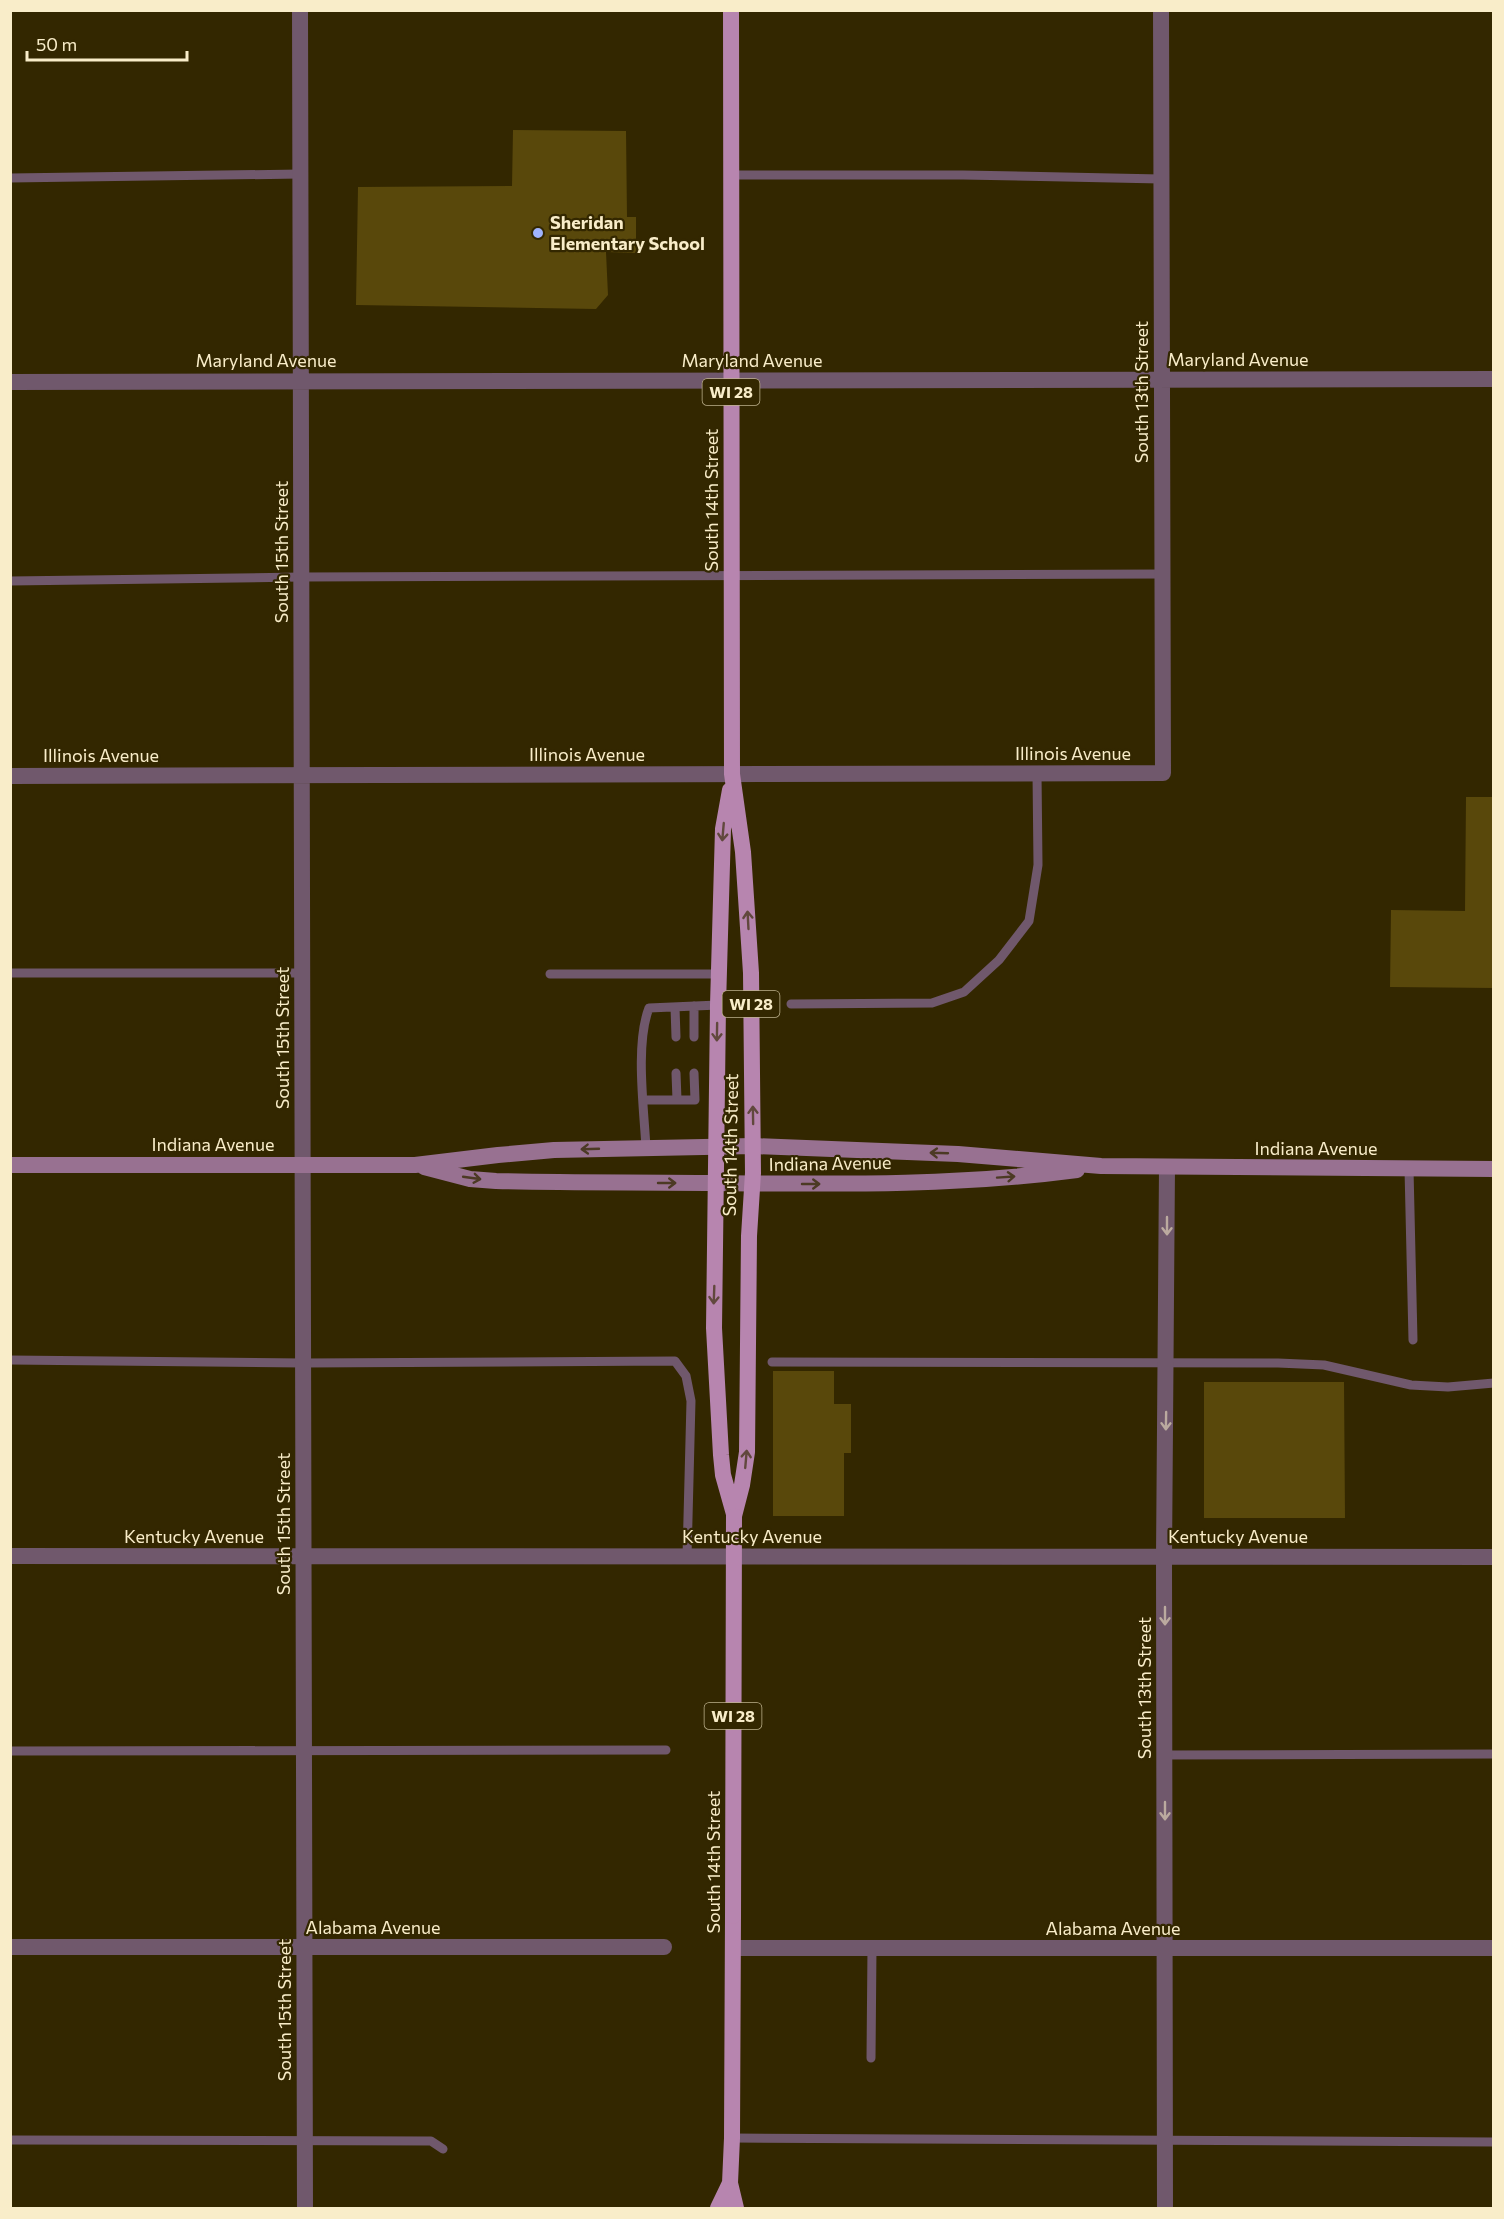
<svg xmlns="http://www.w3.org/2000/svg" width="1504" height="2219" viewBox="0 0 1504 2219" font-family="Commissioner,sans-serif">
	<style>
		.building { fill: #59480b }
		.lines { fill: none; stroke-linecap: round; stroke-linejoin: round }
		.service { stroke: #70586c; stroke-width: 9 }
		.minor { stroke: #70586c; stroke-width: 16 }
		.secondary { stroke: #987191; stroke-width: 16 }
		.primary { stroke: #b785af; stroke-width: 16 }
		.primary-bridge { stroke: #b785af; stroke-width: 16 }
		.oneway { stroke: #61483d }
		.oneway2 { stroke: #4c3a24 }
		.oneway3 { stroke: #bbaa9f }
		.poi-dot { fill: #9fb3fd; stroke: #332700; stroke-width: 2 }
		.labels { text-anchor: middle; stroke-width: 4.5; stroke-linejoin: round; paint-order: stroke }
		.shield { fill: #332700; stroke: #beb28d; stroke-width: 1.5 }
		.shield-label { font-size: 16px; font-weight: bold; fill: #f9edc9 }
		.poi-label { font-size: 18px; font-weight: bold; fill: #f9edc9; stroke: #332700; text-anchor: start }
		.street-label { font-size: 18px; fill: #f9edc9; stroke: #332700 }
	</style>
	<rect width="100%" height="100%" fill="#332700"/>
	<path class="building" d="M513 130 626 131 627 217H636V253L606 252 608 295 596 309 356 305 358 187 512 186Z
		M1466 797H1494V988L1390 987 1391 910 1465 911Z
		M773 1371H834V1404H851V1453H844V1516H773Z
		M1204 1382H1344L1345 1518H1204Z"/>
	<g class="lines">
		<path class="service" d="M731 175H963L1161 179
			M10 178 300 174
			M10 581 302 577 1162 574
			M10 973H303
			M550 974H718
			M791 1004 932 1003 964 992 999 960 1029 921 1038 865 1037 773
			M694 1006V1037
			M675 1007 676 1037
			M644 1100H677L676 1073
			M677 1100H695L694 1073
			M646 1148C644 1109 635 1044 649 1008L718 1005
			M1409 1169 1413 1340
			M10 1360 303 1363 675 1361 686 1376 691 1401 687 1557
			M772 1362 1278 1363 1324 1365 1411 1385 1448 1387 1494 1383
			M10 1751 666 1750
			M1165 1755 1494 1754
			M871 2058 872 1948
			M732 2138 1494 2142
			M10 2140 431 2141 443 2149"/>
		<path class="minor" d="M300 10 305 2208
			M10 382 1494 379
			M10 776 1163 773 1161 10
			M10 1556 1494 1557
			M10 1947H664
			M733 1948H1494
			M1165 2208 1164 1557 1167 1167"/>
		<path class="secondary" d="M10 1165H415L498 1155 554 1150 753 1146 958 1154 1101 1166 1494 1169
			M424 1167 470 1179 496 1181C569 1183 641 1182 714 1183 835 1184 957 1186 1077 1170"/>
		<path class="primary" d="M731 10 732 774 743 852 751 973 753 1173 749 1236 747 1452 742 1485 734 1516
			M730 790 723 829 718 1005 714 1328 721 1455 723 1475 734 1514
			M733 1916 732 2138 730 2183 736 2208
			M718 2208 730 2183"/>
		<path class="primary-bridge" d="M733 1916 734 1516"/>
	</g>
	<defs><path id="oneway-shaft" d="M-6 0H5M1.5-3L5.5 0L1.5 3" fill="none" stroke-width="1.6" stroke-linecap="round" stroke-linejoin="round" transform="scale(1.5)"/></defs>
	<g class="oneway">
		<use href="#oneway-shaft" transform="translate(723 832) rotate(95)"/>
		<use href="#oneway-shaft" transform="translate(748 920) rotate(-93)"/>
		<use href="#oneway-shaft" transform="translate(717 1032) rotate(91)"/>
		<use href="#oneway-shaft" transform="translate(753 1115) rotate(-91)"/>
		<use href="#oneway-shaft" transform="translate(714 1295) rotate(92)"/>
		<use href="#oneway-shaft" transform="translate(746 1459) rotate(-85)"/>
	</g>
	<g class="oneway2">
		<use href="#oneway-shaft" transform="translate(590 1149) rotate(178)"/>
		<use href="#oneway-shaft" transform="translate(939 1153) rotate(-178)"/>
		<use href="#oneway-shaft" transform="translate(1006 1177) rotate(-4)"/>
		<use href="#oneway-shaft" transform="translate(472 1178) rotate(8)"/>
		<use href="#oneway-shaft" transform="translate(667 1183)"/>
		<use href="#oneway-shaft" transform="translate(811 1184)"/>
	</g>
	<g class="oneway3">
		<use href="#oneway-shaft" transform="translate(1167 1226) rotate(90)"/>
		<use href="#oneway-shaft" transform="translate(1166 1421) rotate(91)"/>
		<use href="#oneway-shaft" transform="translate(1165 1616) rotate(90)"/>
		<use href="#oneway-shaft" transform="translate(1165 1811) rotate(90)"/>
	</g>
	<circle class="poi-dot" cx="538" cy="233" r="6"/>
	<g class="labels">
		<g class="shield">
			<rect x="702.5" y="379" width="57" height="26" rx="4.5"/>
			<rect x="722.5" y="991" width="57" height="26" rx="4.5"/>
			<rect x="704.5" y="1703" width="57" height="26" rx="4.5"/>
		</g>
		<g class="shield-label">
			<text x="731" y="398">WI 28</text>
			<text x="751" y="1010">WI 28</text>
			<text x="733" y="1722">WI 28</text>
		</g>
		<g class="poi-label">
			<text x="550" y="229">Sheridan<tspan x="550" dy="21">Elementary School</tspan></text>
		</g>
		<g class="street-label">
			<text x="1238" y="366">Maryland Avenue</text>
			<text x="266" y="367">Maryland Avenue</text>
			<text x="752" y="367">Maryland Avenue</text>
			<text transform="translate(1142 392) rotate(-90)" y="6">South 13th Street</text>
			<text transform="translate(712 500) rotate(-90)" y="6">South 14th Street</text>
			<text transform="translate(282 552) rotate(-90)" y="6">South 15th Street</text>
			<text x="1073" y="760">Illinois Avenue</text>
			<text x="587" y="761">Illinois Avenue</text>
			<text x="101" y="762">Illinois Avenue</text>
			<text transform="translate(283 1038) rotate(-90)" y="6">South 15th Street</text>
			<text x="213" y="1151">Indiana Avenue</text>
			<text transform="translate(731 1145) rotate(-89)" y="6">South 14th Street</text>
			<text x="1316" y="1155">Indiana Avenue</text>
			<text transform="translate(830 1164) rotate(-1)" y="6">Indiana Avenue</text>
			<text transform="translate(284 1524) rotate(-90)" y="6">South 15th Street</text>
			<text x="194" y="1543">Kentucky Avenue</text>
			<text x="752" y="1543">Kentucky Avenue</text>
			<text x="1238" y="1543">Kentucky Avenue</text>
			<text transform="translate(1145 1688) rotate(-90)" y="6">South 13th Street</text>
			<text transform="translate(714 1862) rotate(-90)" y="6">South 14th Street</text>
			<text x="373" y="1934">Alabama Avenue</text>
			<text x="1113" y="1935">Alabama Avenue</text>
			<text transform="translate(285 2010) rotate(-90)" y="6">South 15th Street</text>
		</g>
	</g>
	<rect width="1504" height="2219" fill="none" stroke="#f9edc9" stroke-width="24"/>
	<path d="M27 51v9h160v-9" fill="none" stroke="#f9edc9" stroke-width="3"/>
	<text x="36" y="51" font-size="18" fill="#f9edc9" stroke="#332700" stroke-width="4.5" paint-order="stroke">50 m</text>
</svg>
